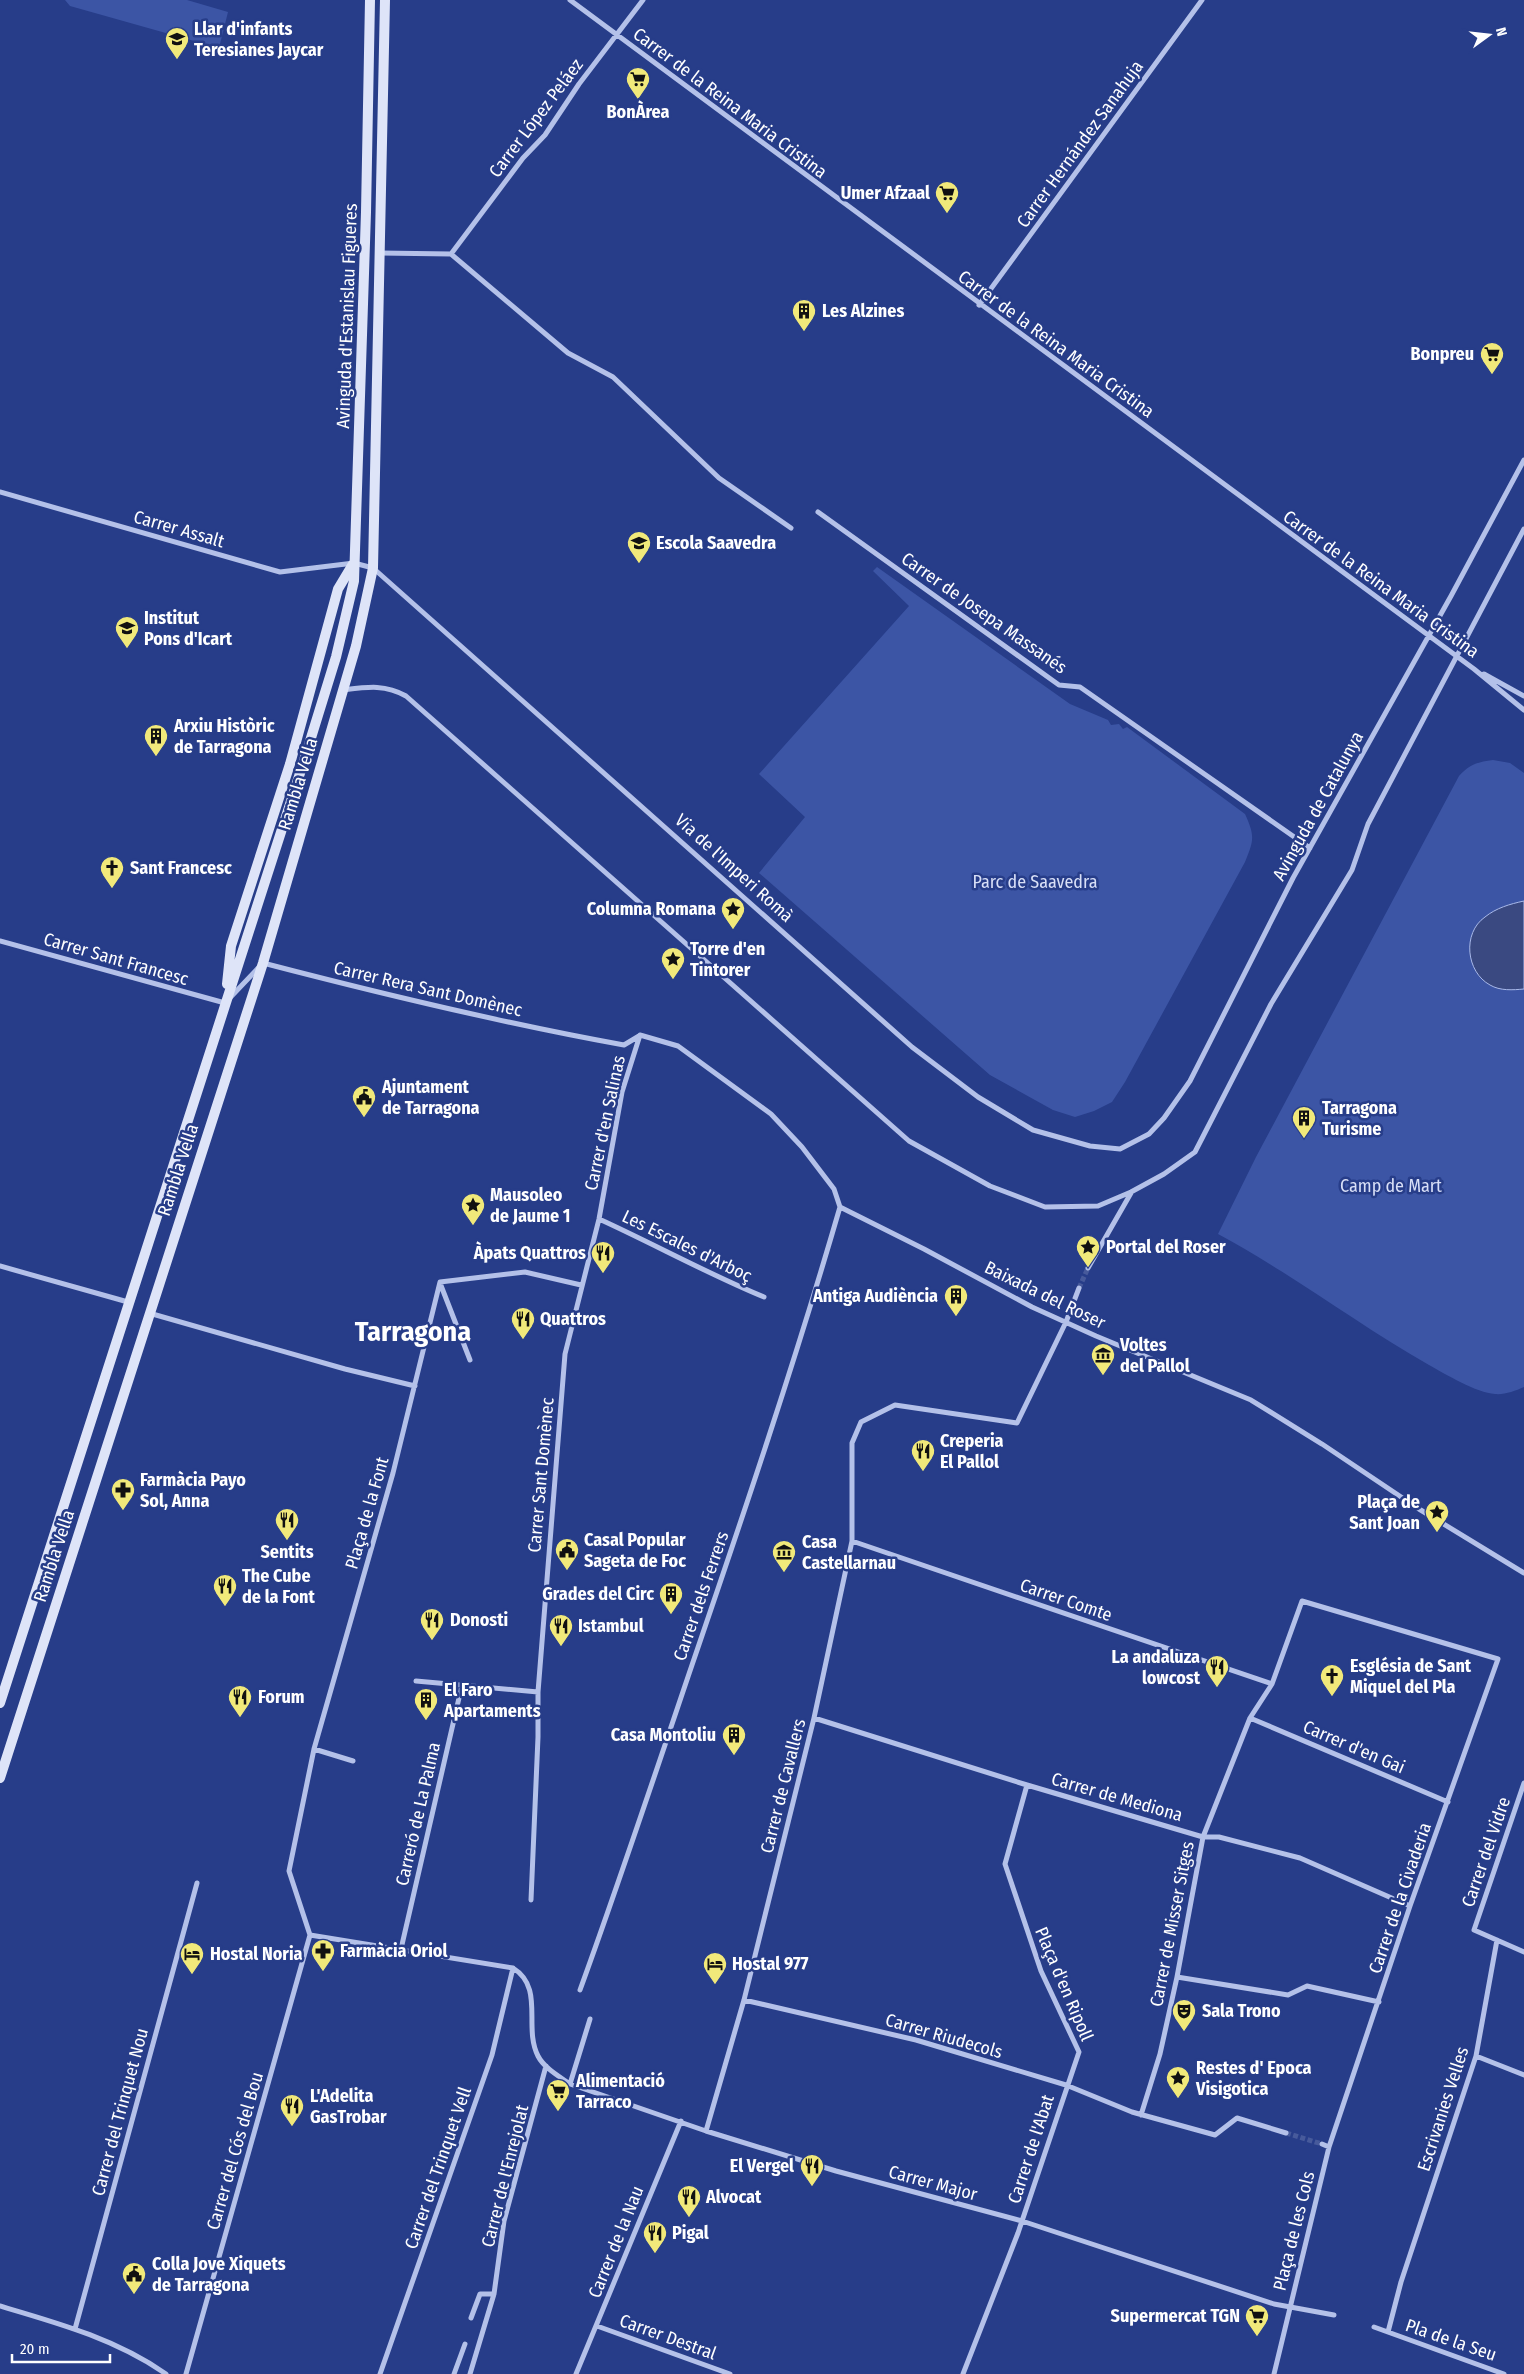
<svg xmlns="http://www.w3.org/2000/svg" width="1524" height="2374" viewBox="0 0 1524 2374" font-family="'Fira Sans Condensed',sans-serif">
	<style>
		.green { fill: #3c55a5 }
		.water { fill: #3a4981; stroke: #a9b9e9 }
		.lines { fill: none; stroke-linecap: round; stroke-linejoin: round }
		.street-tunnel { stroke: #475a9b; stroke-width: 5; stroke-dasharray: 5 2.5; stroke-linecap: butt }
		.street { stroke: #b4c1e9; stroke-width: 5 }
		.secondary { stroke: #dee4f8; stroke-width: 10 }
		.labels { text-anchor: middle; stroke-width: 5; stroke-linejoin: round; paint-order: stroke }
		.poi-label { font-size: 18px; font-weight: bold; fill: #fff; stroke: #273d89; text-anchor: start }
		.street-label { font-size: 18px; fill: #fff; stroke: #273d89 }
		.park-label { font-size: 18px; fill: #d8dff7; stroke: #273d89 }
		.town-label { font-size: 28px; font-weight: bold; fill: #fff; stroke: #273d89 }
	</style>
	<rect width="100%" height="100%" fill="#273d89"/>
	<path class="green" d="M65 0H187L228 12 219 48 70 6Z
		M877 567 1070 704 1108 720 1111 725 1119 724 1123 729 1127 727 1245 814C1255 836 1254 840 1245 862L1125 1082 1112 1102 1094 1111 1075 1117 1053 1110 990 1075 759 873 805 817 759 774 909 606 873 571Z
		M1493 760 1510 763 1524 773V1387C1515 1391 1504 1395 1495 1394 1477 1393 1445 1374 1429 1365 1357 1324 1291 1273 1218 1234L1256 1157 1459 776C1470 764 1478 762 1493 760Z"/>
	<path class="water" d="M1524 901V989C1513 990 1500 991 1490 985 1466 972 1462 933 1485 917 1496 908 1510 904 1524 901Z"/>
	<g class="lines">
		<path class="street-tunnel" d="M1079 1288 1088 1268
			M1286 2133 1322 2144"/>
		<path class="street" d="M570 0 1474 669 1524 710
			M380 253 451 254 568 353 613 377 719 478 791 528
			M451 254 523 158 545 135 579 84 643 0
			M979 305 1202 0
			M0 492 280 572 354 563 373 568 912 1047 978 1097 1033 1130 1090 1146 1120 1149 1149 1134 1164 1118 1190 1081 1293 878 1451 596 1524 460
			M818 512 1059 685 1080 687 1310 848
			M1484 674 1524 696
			M343 690C367 687 385 684 406 696L909 1141 990 1186 1045 1207 1098 1206 1131 1192 1164 1174 1195 1152 1271 1004 1352 870 1368 824 1524 529
			M0 941 225 1003 263 963C382 994 502 1023 624 1045L639 1036
			M640 1035 678 1046 771 1114 802 1147 834 1189 840 1207
			M840 1207 924 1249 1032 1307 1096 1336 1251 1400 1322 1444 1419 1509 1524 1573
			M599 1219C654 1244 708 1274 764 1297
			M0 1266 128 1302
			M1088 1268 1131 1193
			M440 1283 470 1360
			M149 1313 345 1369 415 1386
			M852 1541 1272 1684
			M416 1681 538 1692
			M814 1718 1027 1785 1203 1837H1219L1300 1858 1410 1906
			M1250 1718 1448 1802
			M314 1749 353 1761
			M1524 1783 1474 1930 1524 1952
			M531 1900 538 1737V1692L565 1354 599 1219 622 1092 640 1035
			M310 1935 513 1968C545 1988 523 2027 538 2056 544 2068 560 2077 570 2084L706 2131 836 2171 1022 2221 1274 2304 1334 2315
			M310 1935 289 1871 314 1749 393 1473 440 1282 525 1272 581 1285
			M401 1949 462 1685
			M1177 1977 1288 1995 1307 1986 1379 2002
			M580 1990C619 1883 655 1774 692 1665 744 1513 795 1362 840 1207
			M744 2000 916 2040 1066 2085 1132 2112 1215 2135 1237 2118 1286 2133
			M1476 2056 1524 2075
			M570 2084 590 2019
			M1141 2115 1160 2054 1177 1977 1203 1837 1250 1718 1272 1684 1302 1601 1498 1659 1410 1906 1329 2147 1274 2374
			M706 2131 744 2000 814 1718 852 1541V1443L861 1422 895 1405 1017 1423 1066 1322 1079 1288
			M1322 2144 1329 2147
			M0 2306C58 2323 116 2339 166 2374
			M471 2318 480 2294H494
			M597 2326 730 2374
			M1374 2327 1504 2374
			M75 2329 197 1883
			M1388 2332 1401 2282 1476 2056 1497 1940
			M186 2374 310 1935
			M380 2374 492 2055 513 1968
			M454 2374 465 2344
			M470 2374 494 2294 504 2221 546 2066
			M576 2374 681 2121
			M963 2374 1018 2233 1079 2052 1041 1971 1005 1864 1027 1785"/>
		<path class="secondary" d="M227 984 231 946 290 764 338 589 353 564
			M0 1703 302 767 336 657 354 581 366 212 370 0
			M0 1778 263 963 356 646 373 568 385 0"/>
	</g>
	<defs>
		<g id="school-pin" transform="scale(1.25)"><path d="M0 17L-7.5 6A9.5 9.5 0 1 1 7.5 6Z" fill="#f1e97a" stroke="#273d89"/><path d="M0-5L7-2L0 1L-7-2ZM-4 1L0 2.5L4 1V4Q0 6-4 4Z" fill="#111"/></g>
		<g id="supermarket-pin" transform="scale(1.25)"><path d="M0 17L-7.5 6A9.5 9.5 0 1 1 7.5 6Z" fill="#f1e97a" stroke="#273d89"/><path d="M-6-5.5h2.5l.6 2H6L4.5 2H-2.5L-4.4-4H-6ZM-1.5 3.2a1.3 1.3 0 1 0 .1 0ZM3 3.2a1.3 1.3 0 1 0 .1 0Z" fill="#111"/></g>
		<g id="building-pin" transform="scale(1.25)"><path d="M0 17L-7.5 6A9.5 9.5 0 1 1 7.5 6Z" fill="#f1e97a" stroke="#273d89"/><path d="M-4-6H4V6H1V3H-1V6H-4ZM-2.5-4.3h1.7v1.8h-1.7ZM.8-4.3h1.7v1.8H.8ZM-2.5-1h1.7V.8h-1.7ZM.8-1h1.7V.8H.8Z" fill="#111"/></g>
		<g id="church-pin" transform="scale(1.25)"><path d="M0 17L-7.5 6A9.5 9.5 0 1 1 7.5 6Z" fill="#f1e97a" stroke="#273d89"/><path d="M-1.2-6h2.4v3.5h3.3v2.4h-3.3V6h-2.4V-.1h-3.3v-2.4h3.3Z" fill="#111"/></g>
		<g id="sight-pin" transform="scale(1.25)"><path d="M0 17L-7.5 6A9.5 9.5 0 1 1 7.5 6Z" fill="#f1e97a" stroke="#273d89"/><path d="M0-6L1.8-2.2L6-1.7L2.9 1.2L3.7 5.4L0 3.3L-3.7 5.4L-2.9 1.2L-6-1.7L-1.8-2.2Z" fill="#111"/></g>
		<g id="civic-pin" transform="scale(1.25)"><path d="M0 17L-7.5 6A9.5 9.5 0 1 1 7.5 6Z" fill="#f1e97a" stroke="#273d89"/><path d="M-.6-6.5H3V-4.5H.6V-3L4-1V1h2V6H-6V1h2V-1L-.6-3ZM-1.2 2.5V6h2.4V2.5Z" fill="#111"/></g>
		<g id="restaurant-pin" transform="scale(1.25)"><path d="M0 17L-7.5 6A9.5 9.5 0 1 1 7.5 6Z" fill="#f1e97a" stroke="#273d89"/><path d="M-5-6h1v4h1v-4h1v4h1v-4h1v5L-1.5 .5V6h-2V.5L-5-1ZM5-6V6H3V1.5H1.5Q1.5-4 5-6Z" fill="#111"/></g>
		<g id="museum-pin" transform="scale(1.25)"><path d="M0 17L-7.5 6A9.5 9.5 0 1 1 7.5 6Z" fill="#f1e97a" stroke="#273d89"/><path d="M0-6L6-3V-2H-6V-3ZM-5-1h2V3h-2ZM-1-1h2V3h-2ZM3-1h2V3H3ZM-6 4H6V6H-6Z" fill="#111"/></g>
		<g id="pharmacy-pin" transform="scale(1.25)"><path d="M0 17L-7.5 6A9.5 9.5 0 1 1 7.5 6Z" fill="#f1e97a" stroke="#273d89"/><path d="M-2-6h4v4h4v4h-4v4h-4v-4h-4v-4h4Z" fill="#111"/></g>
		<g id="hotel-pin" transform="scale(1.25)"><path d="M0 17L-7.5 6A9.5 9.5 0 1 1 7.5 6Z" fill="#f1e97a" stroke="#273d89"/><path d="M-6-4.5h1.5V1H6V5H4.5V3h-9V5H-6ZM-4 0a1.8 1.8 0 1 1 3.6 0ZM.5 0V-2.5h3Q6-2.5 6 0Z" fill="#111"/></g>
		<g id="theatre-pin" transform="scale(1.25)"><path d="M0 17L-7.5 6A9.5 9.5 0 1 1 7.5 6Z" fill="#f1e97a" stroke="#273d89"/><path d="M-5-5.5Q0-4 5-5.5V0Q5 5 0 6Q-5 5-5 0ZM-3.3-2.5H-1v1.5H-3.3ZM1-2.5H3.3v1.5H1ZM-2.8 1Q0 5.5 2.8 1Z" fill="#111"/></g>
	</defs>
	<g fill-rule="evenodd">
		<use href="#school-pin" x="177" y="39"/>
		<use href="#supermarket-pin" x="638" y="79"/>
		<use href="#supermarket-pin" x="947" y="193"/>
		<use href="#building-pin" x="804" y="311"/>
		<use href="#supermarket-pin" x="1492" y="354"/>
		<use href="#school-pin" x="639" y="543"/>
		<use href="#school-pin" x="127" y="628"/>
		<use href="#building-pin" x="156" y="736"/>
		<use href="#church-pin" x="112" y="868"/>
		<use href="#sight-pin" x="733" y="909"/>
		<use href="#sight-pin" x="673" y="959"/>
		<use href="#civic-pin" x="364" y="1097"/>
		<use href="#building-pin" x="1304" y="1118"/>
		<use href="#sight-pin" x="473" y="1205"/>
		<use href="#sight-pin" x="1088" y="1247"/>
		<use href="#restaurant-pin" x="603" y="1253"/>
		<use href="#building-pin" x="956" y="1296"/>
		<use href="#restaurant-pin" x="523" y="1319"/>
		<use href="#museum-pin" x="1103" y="1355"/>
		<use href="#restaurant-pin" x="923" y="1451"/>
		<use href="#pharmacy-pin" x="123" y="1490"/>
		<use href="#sight-pin" x="1437" y="1512"/>
		<use href="#restaurant-pin" x="287" y="1520"/>
		<use href="#civic-pin" x="567" y="1550"/>
		<use href="#museum-pin" x="784" y="1552"/>
		<use href="#restaurant-pin" x="225" y="1586"/>
		<use href="#building-pin" x="671" y="1594"/>
		<use href="#restaurant-pin" x="432" y="1620"/>
		<use href="#restaurant-pin" x="561" y="1626"/>
		<use href="#restaurant-pin" x="1217" y="1667"/>
		<use href="#church-pin" x="1332" y="1676"/>
		<use href="#restaurant-pin" x="240" y="1697"/>
		<use href="#building-pin" x="426" y="1700"/>
		<use href="#building-pin" x="734" y="1735"/>
		<use href="#pharmacy-pin" x="323" y="1951"/>
		<use href="#hotel-pin" x="192" y="1954"/>
		<use href="#hotel-pin" x="715" y="1964"/>
		<use href="#theatre-pin" x="1184" y="2011"/>
		<use href="#sight-pin" x="1178" y="2078"/>
		<use href="#supermarket-pin" x="558" y="2091"/>
		<use href="#restaurant-pin" x="292" y="2106"/>
		<use href="#restaurant-pin" x="812" y="2166"/>
		<use href="#restaurant-pin" x="689" y="2197"/>
		<use href="#restaurant-pin" x="655" y="2233"/>
		<use href="#civic-pin" x="134" y="2274"/>
		<use href="#supermarket-pin" x="1257" y="2316"/>
	</g>
	<g class="labels">
		<g class="poi-label">
			<text x="194" y="35">Llar d'infants<tspan x="194" dy="21">Teresianes Jaycar</tspan></text>
			<text x="638" y="118" text-anchor="middle">BonÀrea</text>
			<text x="930" y="199" text-anchor="end">Umer Afzaal</text>
			<text x="822" y="317">Les Alzines</text>
			<text x="1474" y="360" text-anchor="end">Bonpreu</text>
			<text x="656" y="549">Escola Saavedra</text>
			<text x="144" y="624">Institut<tspan x="144" dy="21">Pons d'Icart</tspan></text>
			<text x="174" y="732">Arxiu Històric<tspan x="174" dy="21">de Tarragona</tspan></text>
			<text x="130" y="874">Sant Francesc</text>
			<text x="716" y="915" text-anchor="end">Columna Romana</text>
			<text x="690" y="955">Torre d'en<tspan x="690" dy="21">Tintorer</tspan></text>
			<text x="382" y="1093">Ajuntament<tspan x="382" dy="21">de Tarragona</tspan></text>
			<text x="1322" y="1114">Tarragona<tspan x="1322" dy="21">Turisme</tspan></text>
			<text x="490" y="1201">Mausoleo<tspan x="490" dy="21">de Jaume 1</tspan></text>
			<text x="1106" y="1253">Portal del Roser</text>
			<text x="586" y="1259" text-anchor="end">Àpats Quattros</text>
			<text x="938" y="1302" text-anchor="end">Antiga Audiència</text>
			<text x="540" y="1325">Quattros</text>
			<text x="1120" y="1351">Voltes<tspan x="1120" dy="21">del Pallol</tspan></text>
			<text x="940" y="1447">Creperia<tspan x="940" dy="21">El Pallol</tspan></text>
			<text x="140" y="1486">Farmàcia Payo<tspan x="140" dy="21">Sol, Anna</tspan></text>
			<text x="1420" y="1508" text-anchor="end">Plaça de<tspan x="1420" dy="21">Sant Joan</tspan></text>
			<text x="584" y="1546">Casal Popular<tspan x="584" dy="21">Sageta de Foc</tspan></text>
			<text x="802" y="1548">Casa<tspan x="802" dy="21">Castellarnau</tspan></text>
			<text x="287" y="1558" text-anchor="middle">Sentits</text>
			<text x="242" y="1582">The Cube<tspan x="242" dy="21">de la Font</tspan></text>
			<text x="654" y="1600" text-anchor="end">Grades del Circ</text>
			<text x="450" y="1626">Donosti</text>
			<text x="578" y="1632">Istambul</text>
			<text x="1200" y="1663" text-anchor="end">La andaluza<tspan x="1200" dy="21">lowcost</tspan></text>
			<text x="1350" y="1672">Església de Sant<tspan x="1350" dy="21">Miquel del Pla</tspan></text>
			<text x="444" y="1696">El Faro<tspan x="444" dy="21">Apartaments</tspan></text>
			<text x="258" y="1703">Forum</text>
			<text x="716" y="1741" text-anchor="end">Casa Montoliu</text>
			<text x="340" y="1957">Farmàcia Oriol</text>
			<text x="210" y="1960">Hostal Noria</text>
			<text x="732" y="1970">Hostal 977</text>
			<text x="1202" y="2017">Sala Trono</text>
			<text x="1196" y="2074">Restes d' Epoca<tspan x="1196" dy="21">Visigotica</tspan></text>
			<text x="576" y="2087">Alimentació<tspan x="576" dy="21">Tarraco</tspan></text>
			<text x="310" y="2102">L'Adelita<tspan x="310" dy="21">GasTrobar</tspan></text>
			<text x="794" y="2172" text-anchor="end">El Vergel</text>
			<text x="706" y="2203">Alvocat</text>
			<text x="672" y="2239">Pigal</text>
			<text x="152" y="2270">Colla Jove Xiquets<tspan x="152" dy="21">de Tarragona</tspan></text>
			<text x="1240" y="2322" text-anchor="end">Supermercat TGN</text>
		</g>
		<g class="street-label">
			<text transform="translate(730 103) rotate(37)" y="6">Carrer de la Reina Maria Cristina</text>
			<text transform="translate(536 118) rotate(-53)" y="6">Carrer López Peláez</text>
			<text transform="translate(1080 144) rotate(-54)" y="6">Carrer Hernández Sanahuja</text>
			<text transform="translate(347 316) rotate(-88)" y="6">Avinguda d'Estanislau Figueres</text>
			<text transform="translate(1056 344) rotate(36)" y="6">Carrer de la Reina Maria Cristina</text>
			<text transform="translate(179 529) rotate(16)" y="6">Carrer Assalt</text>
			<text transform="translate(1381 584) rotate(36)" y="6">Carrer de la Reina Maria Cristina</text>
			<text transform="translate(984 613) rotate(35)" y="6">Carrer de Josepa Massanés</text>
			<text transform="translate(298 784) rotate(-73)" y="6">Rambla Vella</text>
			<text transform="translate(1318 806) rotate(-61)" y="6">Avinguda de Catalunya</text>
			<text transform="translate(734 868) rotate(42)" y="6">Via de l'Imperi Romà</text>
			<text transform="translate(116 959) rotate(16)" y="6">Carrer Sant Francesc</text>
			<text transform="translate(428 989) rotate(13)" y="6">Carrer Rera Sant Domènec</text>
			<text transform="translate(605 1123) rotate(-78)" y="6">Carrer d'en Salinas</text>
			<text transform="translate(178 1170) rotate(-72)" y="6">Rambla Vella</text>
			<text transform="translate(687 1246) rotate(26)" y="6">Les Escales d'Arboç</text>
			<text transform="translate(1045 1295) rotate(26)" y="6">Baixada del Roser</text>
			<text transform="translate(541 1475) rotate(-85)" y="6">Carrer Sant Domènec</text>
			<text transform="translate(367 1513) rotate(-74)" y="6">Plaça de la Font</text>
			<text transform="translate(54 1556) rotate(-72)" y="6">Rambla Vella</text>
			<text transform="translate(701 1596) rotate(-71)" y="6">Carrer dels Ferrers</text>
			<text transform="translate(1066 1600) rotate(19)" y="6">Carrer Comte</text>
			<text transform="translate(1354 1747) rotate(23)" y="6">Carrer d'en Gai</text>
			<text transform="translate(783 1786) rotate(-76)" y="6">Carrer de Cavallers</text>
			<text transform="translate(1117 1797) rotate(16)" y="6">Carrer de Mediona</text>
			<text transform="translate(418 1814) rotate(-77)" y="6">Carreró de La Palma</text>
			<text transform="translate(1486 1852) rotate(-71)" y="6">Carrer del Vidre</text>
			<text transform="translate(1400 1898) rotate(-71)" y="6">Carrer de la Civaderia</text>
			<text transform="translate(1172 1924) rotate(-79)" y="6">Carrer de Misser Sitges</text>
			<text transform="translate(1064 1984) rotate(67)" y="6">Plaça d'en Ripoll</text>
			<text transform="translate(944 2036) rotate(16)" y="6">Carrer Riudecols</text>
			<text transform="translate(1443 2109) rotate(-72)" y="6">Escrivanies Velles</text>
			<text transform="translate(120 2112) rotate(-75)" y="6">Carrer del Trinquet Nou</text>
			<text transform="translate(1031 2149) rotate(-72)" y="6">Carrer de l'Abat</text>
			<text transform="translate(235 2151) rotate(-74)" y="6">Carrer del Cós del Bou</text>
			<text transform="translate(438 2168) rotate(-71)" y="6">Carrer del Trinquet Vell</text>
			<text transform="translate(505 2176) rotate(-76)" y="6">Carrer de l'Enrejolat</text>
			<text transform="translate(933 2183) rotate(15)" y="6">Carrer Major</text>
			<text transform="translate(1294 2231) rotate(-76)" y="6">Plaça de les Cols</text>
			<text transform="translate(616 2242) rotate(-68)" y="6">Carrer de la Nau</text>
			<text transform="translate(668 2337) rotate(20)" y="6">Carrer Destral</text>
			<text transform="translate(1451 2340) rotate(19)" y="6">Pla de la Seu</text>
		</g>
		<g class="park-label">
			<text x="1035" y="888">Parc de Saavedra</text>
			<text x="1391" y="1192">Camp de Mart</text>
		</g>
		<g class="town-label">
			<text x="413" y="1341">Tarragona</text>
		</g>
	</g>
	<g transform="translate(1489 35) rotate(75)" stroke="#273d89" stroke-width="4" paint-order="stroke">
	<path d="M0-4L9 19L0 12L-9 19Z" fill="#ffffff"/>
	<text y="-8" font-size="14" font-weight="bold" text-anchor="middle" fill="#ffffff">N</text>
	</g>
	<path d="M12 2354v8h98v-8" fill="none" stroke="#ffffff" stroke-width="2.5"/>
	<text x="20" y="2354" font-size="15" fill="#ffffff" stroke="#273d89" stroke-width="4" paint-order="stroke">20 m</text>
</svg>
